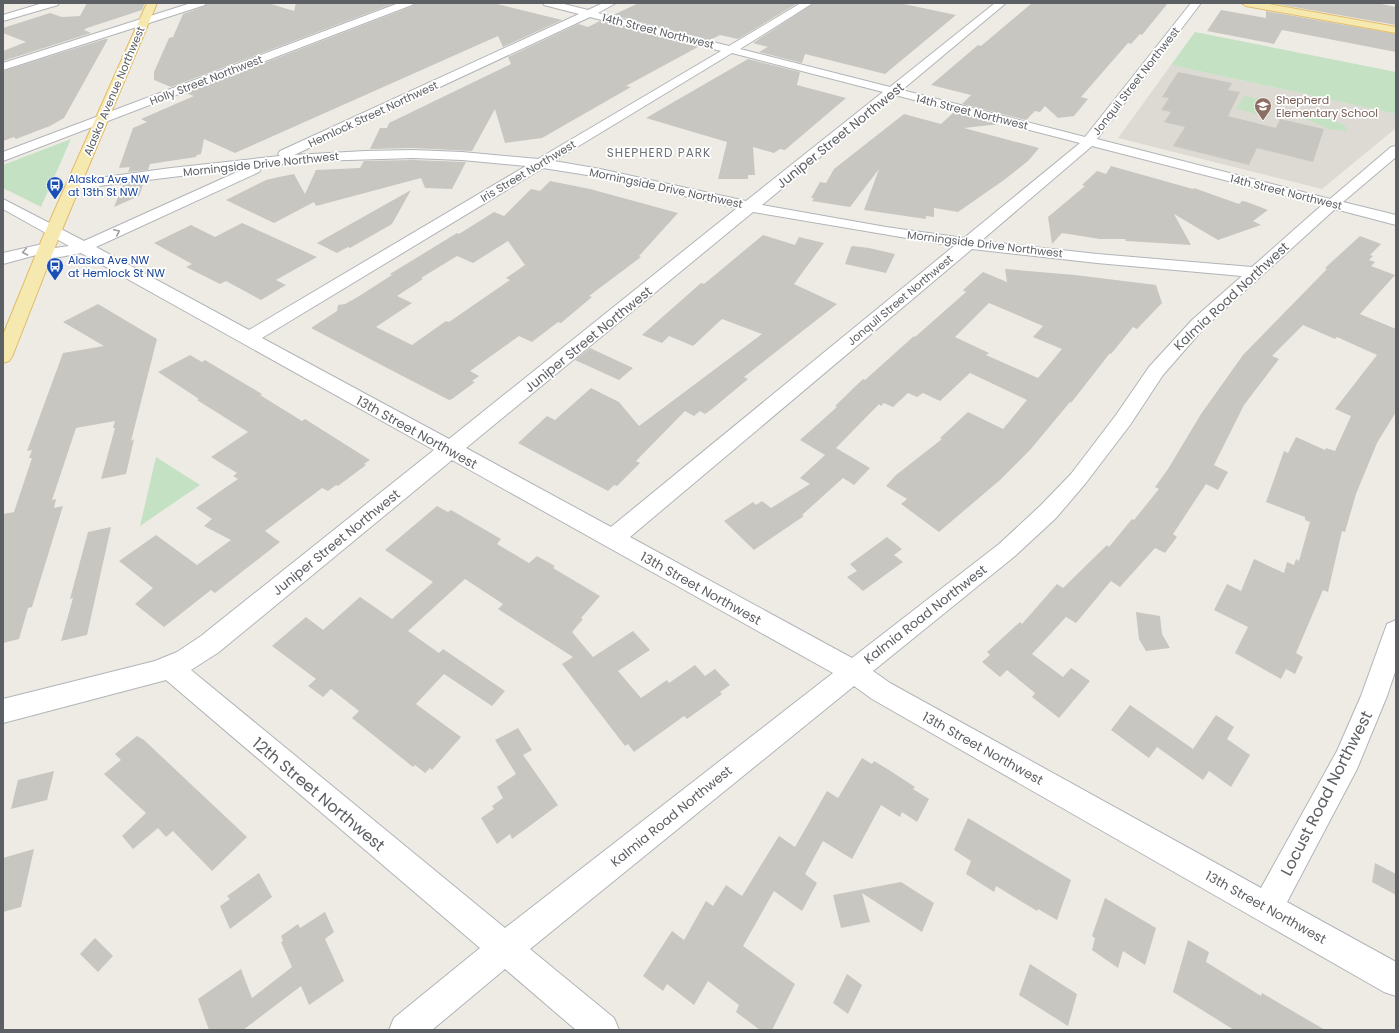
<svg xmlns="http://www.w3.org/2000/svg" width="1399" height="1033" viewBox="0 0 1399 1033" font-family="Poppins,sans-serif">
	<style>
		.education { fill: #dddad3 }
		.green { fill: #c4e2c3 }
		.building { fill: #c8c6c1; fill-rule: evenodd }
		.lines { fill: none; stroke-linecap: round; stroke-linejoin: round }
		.minor-casing { stroke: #b1b4b8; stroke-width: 2 }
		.major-casing { stroke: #e2bc68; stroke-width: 2 }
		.minor { fill: #fff; fill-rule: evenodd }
		.major { fill: #f6e9b0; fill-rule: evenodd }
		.oneway { stroke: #9d9fa1 }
		.labels { text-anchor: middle; stroke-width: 3.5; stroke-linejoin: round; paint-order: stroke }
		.far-street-label { font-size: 11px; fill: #5c5f63; stroke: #fff }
		.far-education-label { font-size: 11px; fill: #785e54; stroke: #fff; text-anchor: start }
		.far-transit-label { font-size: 11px; fill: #164399; stroke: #fff; text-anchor: start }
		.far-neighbourhood-label { font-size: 12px; letter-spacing: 1px; fill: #6d7175; stroke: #fff }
		.street-label { font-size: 13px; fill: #5c5f63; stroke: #fff }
		.near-street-label { font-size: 16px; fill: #5c5f63; stroke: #fff }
	</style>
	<rect width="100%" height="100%" fill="#edebe4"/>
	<path class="education" d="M1171 65 1396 114V128L1322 189 1118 138Z"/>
	<path class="green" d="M1195 32 1396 72V114L1171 65Z
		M1244 96 1268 101 1261 115 1236 109Z
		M1282 108 1333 119 1346 127 1347 131 1328 129 1309 120 1279 114Z
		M71 139 41 207 3 188V165Z
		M156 457 200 485 140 526Z"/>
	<path class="building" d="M87 3H145L142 10 87 28 84 30 91 33 3 61V51L26 42 3 33V28L50 13 62 17 80 16Z
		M207 3H268L294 11 296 3H395L171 87 154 80V72L169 38 173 37 183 14 205 6Z
		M414 3H493L562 20 503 47 498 36 235 153 204 139 201 154 197 155 196 157 150 164 148 170 128 172 130 167 119 168 133 128 147 122 141 119 194 96 185 93 413 6Z
		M639 3H798L738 39 720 35 710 40 613 15Z
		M814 3H899L956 15 885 74 805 54 802 63 759 52 768 47 753 43Z
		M1032 3H1168L1142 35 1140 34 1131 44 1128 43 1081 97 1088 99 1074 116 1058 118 1045 106 1040 112 1035 111 1026 120 962 104 971 95 931 85 978 45 981 46Z
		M1271 3H1377L1396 7V25Z
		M1221 10 1266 18V11L1396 34V52L1282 30 1274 44 1207 31Z
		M600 21 698 47 626 86 631 87 542 138 505 143 495 109 472 151 413 148 370 149 380 128H387L389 123 511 64 508 57 578 24 588 27Z
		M105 39H108L64 118 50 126 16 139 14 137 3 141V71Z
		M748 59 800 72 797 85 846 98 785 150 780 149 774 153 753 147 755 175H748V179H718L727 142 646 118Z
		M1178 72 1232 83 1228 90 1240 92 1228 116 1276 128 1280 119 1324 129 1313 162 1257 148 1249 165 1173 146 1185 127 1164 122 1171 112 1161 110 1169 98 1162 97Z
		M954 112 1000 124 964 128 1039 148 1028 161 1004 180 958 212 934 208V217L926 216V219L864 210 879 169 850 207 812 201 814 198H811L820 182 826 183 834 169 904 114 941 124Z
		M413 160 466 162 452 189 425 188 421 178 316 206 314 202 274 223 226 200 266 180 279 177 294 174 305 194 316 170 360 168 364 161Z
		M1111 166 1193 189 1194 188 1239 204 1242 201 1247 202 1268 210 1253 221 1261 225 1218 240 1174 214 1191 245 1126 241 1125 239H1100L1062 233 1052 244 1048 217 1085 186 1082 185 1097 171 1106 174Z
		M550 181 590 189 678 213 639 256 641 257 589 296 592 297 561 323 558 322 532 342 519 336 470 371 479 376 472 381 475 382 452 399 449 400 389 369 311 328 337 311 338 305 345 304 356 298 392 275 390 274 457 233 459 234 494 212 504 216 531 189 540 191ZM508 241 525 265 506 278 510 280 449 322 446 321 412 345 376 327 412 303 397 296 423 279 421 278 457 256 473 263Z
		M144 182 139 196 114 207 123 185Z
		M411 190 392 224 350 248 348 247 337 253 317 243Z
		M242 223 317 257 276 280 286 285 261 300 226 281 220 284 186 267 192 264 154 243 191 225 215 237Z
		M763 235 795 245 799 237 824 243 794 284 837 304 744 377 748 379 712 409 705 414 700 411 694 416 685 411 636 461 640 463 617 486 614 485 608 491 518 443 547 416 555 420 591 388 619 402 639 426 762 334 722 319 693 346 669 336 662 343 642 335 701 283 704 284Z
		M1360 236 1381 244 1370 255 1373 256 1369 260 1375 262 1371 266 1395 275 1360 314 1396 329V412L1377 443 1356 494 1345 532 1342 531 1328 592 1323 590 1296 653 1303 657 1295 674 1286 669 1281 679 1235 653 1248 627 1214 610 1227 584 1241 591 1254 559 1284 573 1287 562 1294 565 1296 559 1299 561 1310 522 1305 520V517L1266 502 1284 451 1288 453 1296 437 1325 450 1326 448 1335 451 1351 416 1335 409 1377 355 1337 337 1335 339 1303 325 1272 356 1279 359 1244 405 1214 465 1228 472 1218 490 1206 484 1173 534 1177 537 1165 553 1155 548 1120 587 1111 581 1076 623 1066 617 1032 654 1063 677 1071 668 1090 681 1059 718 1032 697 1035 693 1007 670 1000 677 982 662 990 655 987 652 1020 622 1022 624 1057 584 1063 588 1107 545 1109 547 1132 519 1134 520 1159 489 1155 487 1168 469 1201 414 1243 355 1327 269 1325 268Z
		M853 246 869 248 895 254 886 273 845 264 851 247Z
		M1005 269 1075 275 1156 285 1162 303 1137 329 1133 327 1111 354 1110 353 1071 403 1070 402 1030 450 1000 480 939 532 901 504 907 499 886 486 896 475 942 439 940 438 968 412 1003 429 1027 400 970 373 940 401 923 393 917 397 908 393 893 407 884 403 881 406 879 404 836 448 870 468 854 485 843 478 802 515 804 516 754 550 724 521 753 502 756 505 762 501 771 508 810 484 800 478 825 455 800 440 837 407 835 406 863 379 865 380 914 336 915 337 966 292 963 290 983 272 1007 282ZM989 303 1043 326 1033 337 1062 349 1038 378 986 355 989 353 955 337Z
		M98 304 157 339 131 441 134 439 126 474 101 479 115 428H113L115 421 76 428 52 500 56 499 54 508 63 506 32 607 28 608 19 639 3 643V514L14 512 32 458H29L32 450 27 451 63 353 104 346 63 322Z
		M590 348 633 368 619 380 575 360Z
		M190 355 202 362 205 360 262 394 260 395 302 421 305 419 370 460 364 464 366 465 338 486 336 485 328 491 322 488 265 531 280 542 215 593 211 590 164 627 135 604 153 588 119 561 156 535 197 565 231 540 204 526 212 519 196 508 238 479 233 476 237 473 211 457 248 432 197 400 199 399 158 372Z
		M437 506 448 512 451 510 501 539 497 544 529 563 537 556 555 566 553 568 600 596 581 618 583 619 572 632 593 657 633 631 650 650 618 671 641 698 667 680 669 683 695 665 705 676 715 669 730 685 720 692 722 694 687 719 684 716 634 752 628 744 625 746 562 664 573 657 498 609 503 604 465 579 408 631 439 653 443 649 505 691 492 706 444 674 416 704 461 737 432 770 430 768 425 773 415 765 413 767 352 718 359 711 331 689 323 697 308 686 316 679 272 646 306 617 323 630 360 597 392 619 433 582 385 550Z
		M111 527 87 635 61 641 73 598 70 599 88 532Z
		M887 537 902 549 894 555 903 562 863 591 847 577 857 571 850 564Z
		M1136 612 1160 616 1162 634 1170 648 1146 651 1139 639Z
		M1130 705 1193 749 1216 715 1234 727 1227 739 1250 755 1231 787 1209 771 1203 780 1157 747 1149 758 1111 730Z
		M518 728 532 750 523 755 558 805 512 839 510 834 497 844 481 818 494 809 492 806 503 798 497 787 516 774 495 740Z
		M137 736 144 740 247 837 212 871 173 831 166 837 158 828 133 849 122 836 146 813 104 774 121 760 115 754Z
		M862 758 872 764 874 761 889 770 915 787 913 789 929 799 917 822 902 812 900 817 881 805 852 859 823 841 805 874 817 883 802 911 774 891 743 946 795 984 772 1030H760L736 1012 739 1005 708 981 694 1005 667 984 663 991 643 976 672 931 684 940 706 901 713 906 726 885 742 896 779 836 795 847 827 791 838 798Z
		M54 771 47 800 11 809 18 780Z
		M968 818 1071 880 1057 920 1038 909 1037 911 996 886 994 892 966 874 971 861 954 850Z
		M34 849 21 907 3 912V858Z
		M1375 863 1396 874V895L1372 882Z
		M259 873 272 897 230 929 220 906 230 899 227 896Z
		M901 882 934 903 922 932 862 893 870 922 841 928 833 895Z
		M1105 898 1156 928 1145 965 1123 951 1118 968 1092 950 1095 938 1092 936Z
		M325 912 334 932 325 939 344 981 309 1005 301 986 243 1030H209L198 999 241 969 252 998 292 967 281 942 283 941 281 936 298 924 300 928Z
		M95 938 113 956 98 972 80 954Z
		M1188 940 1209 952 1206 962 1261 996 1262 993 1325 1030H1234L1173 992Z
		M1030 964 1077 994 1068 1026 1019 995Z
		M847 974 862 985 848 1014 833 1003Z"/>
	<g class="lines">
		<g class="minor-casing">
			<path id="minor" d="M43 3H59L58 5 3 21V15Z
				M191 3H206L205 5 3 70V63Z
				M399 3H413L412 5 3 161V152Z
				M543 3H560L588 10 603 3H616L598 13 729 46 801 3H813L740 49 890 87 995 3H1006L902 90 1085 137 1191 3H1201L1097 139 1330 199 1391 147 1396 146V157L1343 202 1396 215V225L1335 209 1204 328 1163 375 1130 425 1085 484 1056 518 1015 556 873 671 890 683 1261 888 1337 751 1361 696 1387 624 1396 620V669L1387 696 1357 769 1287 902 1396 962V996L1384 992 872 699 854 686 530 949 614 1018 619 1030H576L505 969 432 1030H389L394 1018 480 948 166 680 3 723V699L155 661 177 652 201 636 434 450 81 253 44 260 38 258 36 255 3 264V253L47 243 53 245 55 248 69 246 3 209V199L84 241 246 168 74 189 69 188 67 185 69 182 171 168 280 156 278 154 280 151 579 14 544 5ZM590 17 721 51 538 159 462 152 413 150 365 151 294 155ZM732 53 883 92 746 201 600 169 554 161ZM895 95 1080 143 964 238 886 227 762 205ZM1092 146 1322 205 1252 267 1097 254 981 241ZM413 158 462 160 526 166 249 330 96 247 259 172 261 169 259 166 316 161ZM543 168 600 177 737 208 449 439 262 338ZM753 212 954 246 611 527 466 448ZM972 249 1097 263 1242 276 1192 320 1149 367 1116 415 1071 474 1040 506 999 544 852 658 630 537ZM452 460 833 673 505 928 191 670 219 652Z"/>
		</g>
		<g class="major-casing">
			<path id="major" d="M147 3H157L61 232 12 357 9 361 3 363V335L45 232Z
				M1241 3H1263L1396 27V33L1246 6Z"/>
		</g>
		<use href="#minor" class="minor"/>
		<use href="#major" class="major"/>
	</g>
	<defs><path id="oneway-chevron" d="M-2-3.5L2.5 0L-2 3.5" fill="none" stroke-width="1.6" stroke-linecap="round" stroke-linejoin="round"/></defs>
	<g class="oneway">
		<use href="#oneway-chevron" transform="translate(117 232) rotate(-25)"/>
		<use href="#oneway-chevron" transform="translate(25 252) rotate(169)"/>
	</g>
	<defs>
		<g id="school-pin" transform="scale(0.9)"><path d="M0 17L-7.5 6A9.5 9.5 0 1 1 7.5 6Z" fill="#8d6e63" stroke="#fff"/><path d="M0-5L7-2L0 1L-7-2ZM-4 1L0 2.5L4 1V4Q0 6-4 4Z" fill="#fff"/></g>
		<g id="bus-pin" transform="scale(0.9)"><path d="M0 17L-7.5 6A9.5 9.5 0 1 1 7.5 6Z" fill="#1a4fb4" stroke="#fff"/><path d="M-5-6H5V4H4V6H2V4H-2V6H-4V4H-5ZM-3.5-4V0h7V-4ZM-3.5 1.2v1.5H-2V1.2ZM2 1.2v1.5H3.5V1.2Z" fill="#fff"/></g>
	</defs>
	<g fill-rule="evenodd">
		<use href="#school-pin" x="1263" y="106"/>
		<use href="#bus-pin" x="55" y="185"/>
		<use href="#bus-pin" x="55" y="266"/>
	</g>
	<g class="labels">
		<g class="far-street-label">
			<text transform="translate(658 31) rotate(14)" y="4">14th Street Northwest</text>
			<text transform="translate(206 80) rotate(-21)" y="4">Holly Street Northwest</text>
			<text transform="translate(1136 81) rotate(-52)" y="4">Jonquil Street Northwest</text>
			<text transform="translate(114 91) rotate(-67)" y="4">Alaska Avenue Northwest</text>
			<text transform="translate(972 112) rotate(14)" y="4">14th Street Northwest</text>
			<text transform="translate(373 114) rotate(-25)" y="4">Hemlock Street Northwest</text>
			<text transform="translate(261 164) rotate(-6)" y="4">Morningside Drive Northwest</text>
			<text transform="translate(528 171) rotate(-31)" y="4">Iris Street Northwest</text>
			<text transform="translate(666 188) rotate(12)" y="4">Morningside Drive Northwest</text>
			<text transform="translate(1286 192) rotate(14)" y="4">14th Street Northwest</text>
			<text transform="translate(985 244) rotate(7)" y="4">Morningside Drive Northwest</text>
			<text transform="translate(900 300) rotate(-40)" y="4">Jonquil Street Northwest</text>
		</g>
		<g class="far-education-label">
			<text x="1276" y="104">Shepherd<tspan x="1276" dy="13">Elementary School</tspan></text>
		</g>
		<g class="far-transit-label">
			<text x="68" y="183">Alaska Ave NW<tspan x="68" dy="13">at 13th St NW</tspan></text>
			<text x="68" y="264">Alaska Ave NW<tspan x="68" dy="13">at Hemlock St NW</tspan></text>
		</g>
		<g class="far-neighbourhood-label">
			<text x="659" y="157">SHEPHERD PARK</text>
		</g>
		<g class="street-label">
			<text transform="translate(840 135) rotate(-39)" y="5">Juniper Street Northwest</text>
			<text transform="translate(1231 296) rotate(-43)" y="5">Kalmia Road Northwest</text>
			<text transform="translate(588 339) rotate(-39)" y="5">Juniper Street Northwest</text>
			<text transform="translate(417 432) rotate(29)" y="5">13th Street Northwest</text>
			<text transform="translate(336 542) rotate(-39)" y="5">Juniper Street Northwest</text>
			<text transform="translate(701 588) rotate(29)" y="5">13th Street Northwest</text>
			<text transform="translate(925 614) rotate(-38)" y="5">Kalmia Road Northwest</text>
			<text transform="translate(983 748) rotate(29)" y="5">13th Street Northwest</text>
			<text transform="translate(671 816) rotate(-39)" y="5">Kalmia Road Northwest</text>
			<text transform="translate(1266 907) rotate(29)" y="5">13th Street Northwest</text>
		</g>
		<g class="near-street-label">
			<text transform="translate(1326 793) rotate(-63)" y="6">Locust Road Northwest</text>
			<text transform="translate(319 794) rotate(40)" y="6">12th Street Northwest</text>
		</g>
	</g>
	<rect width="1399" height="1033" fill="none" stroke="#5c5f63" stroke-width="8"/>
</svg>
